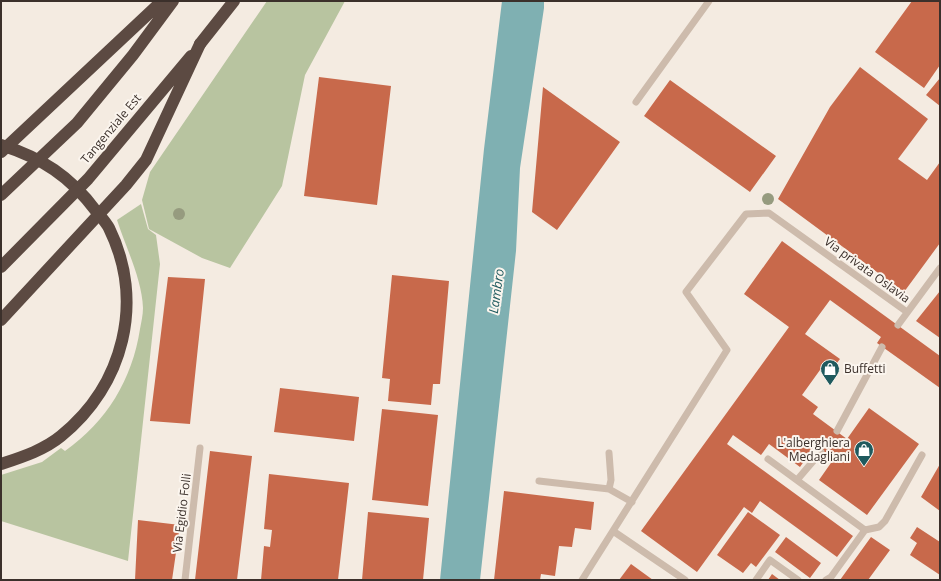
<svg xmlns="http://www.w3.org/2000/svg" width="941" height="581" viewBox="0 0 941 581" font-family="'Open Sans',sans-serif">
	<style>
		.green { fill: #b8c4a0 }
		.water { fill: #7fb0b2 }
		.building { fill: #c8694b }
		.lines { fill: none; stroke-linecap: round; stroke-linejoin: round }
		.lane { stroke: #cdbbac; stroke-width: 7 }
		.highway { stroke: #5c4a42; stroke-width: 12 }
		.highway-bridge { stroke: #5c4a42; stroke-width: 12 }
		.tree { fill: #969b7f }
		.labels { text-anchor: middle; stroke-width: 4; stroke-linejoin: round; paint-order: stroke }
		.street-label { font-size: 12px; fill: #3b302b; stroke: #fbf5ee }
		.poi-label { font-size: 12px; fill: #3b302b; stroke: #fbf5ee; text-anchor: start }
		.water-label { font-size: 13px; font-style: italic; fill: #1f5a5e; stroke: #fbf5ee }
	</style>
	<rect width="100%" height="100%" fill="#f4ebe1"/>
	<path class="green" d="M267 1H345L305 75 282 186 230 268 202 258 149 229 142 200 150 172Z
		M141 204 148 229 156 235 160 264 128 561 1 521V475L42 462 61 448 65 451C107 421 132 380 140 329 141 323 143 315 143 308 142 279 126 248 117 220Z"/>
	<path class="water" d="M502 1H544V8L520 168 516 251 480 580H440L484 149Z"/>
	<path class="building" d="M912 1H940V65L924 88 875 52Z
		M860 67 928 119 898 159 927 180 940 162V243L904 292 778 199 830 107Z
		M319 77 391 86 377 205 304 196Z
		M940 78V106L926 95Z
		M670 80 776 156 750 192 644 116Z
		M543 87 620 142 557 230 532 212Z
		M782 241 940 356V388L877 343 881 337 830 300 805 334 840 359 827 376 820 370 802 395 818 407 813 414 847 439 869 408 919 444 867 515 819 480 833 460 814 447 800 467 769 444 761 455 733 435 727 444 853 536 837 557 760 501 752 513 744 507 697 572 641 531 789 327 744 294Z
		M392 275 449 281 440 384H433L431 405 388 401 390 379 382 378Z
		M168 277 205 279 190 424 150 421Z
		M940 291V338L916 321Z
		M280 388 359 397 354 441 274 432Z
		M382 409 438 415 428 506 372 500Z
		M210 451 252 456 237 580H195Z
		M940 464V511L921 497Z
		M269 474 349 483 338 580H261L264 546 270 547 272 530 264 529Z
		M504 491 594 502 591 530 575 528 572 547 559 546 555 576 541 574 540 580H494Z
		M368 512 429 518 423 580H362Z
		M748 512 780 535 756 567 751 563 743 573 717 555Z
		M138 520 180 525 172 580H135Z
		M917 527 940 542V575L910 555 917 543 910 538Z
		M786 537 821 563 810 578 775 552Z
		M871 537 890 550 868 580H840Z
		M631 564 653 580H619Z
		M772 574 780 580H768Z"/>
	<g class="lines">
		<path class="lane" d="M636 102 709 1
			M898 325 940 268
			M837 431 882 347
			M609 453 611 480 609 489
			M768 459 865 530
			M797 480 821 452
			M539 481 609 489 632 502
			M613 531 685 580
			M185 580 200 448
			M582 580 727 350 686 292 746 214 769 213 907 312
			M756 580 770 560 798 580
			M826 580 831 577 865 530 879 527 885 521 922 455"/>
		<path class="highway" d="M200 44 234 1
			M1 145C42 158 70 176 96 211 100 216 106 222 109 228 145 301 124 385 61 436 44 450 22 457 1 464"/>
		<path class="highway-bridge" d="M1 152 162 1
			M1 195 77 123 133 55 173 1
			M1 267 88 179 191 56
			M1 320 126 185 146 160 200 44"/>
	</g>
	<g class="tree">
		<circle cx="768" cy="199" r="6"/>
		<circle cx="179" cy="214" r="6"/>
	</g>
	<defs>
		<g id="shop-pin" transform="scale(1)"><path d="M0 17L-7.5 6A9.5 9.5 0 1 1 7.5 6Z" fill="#1f5a5e" stroke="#fbf5ee"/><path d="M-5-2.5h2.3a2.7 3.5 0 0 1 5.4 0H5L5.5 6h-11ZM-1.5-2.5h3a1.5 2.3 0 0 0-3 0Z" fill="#fff"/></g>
	</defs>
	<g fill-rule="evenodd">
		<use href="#shop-pin" x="830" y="369"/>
		<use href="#shop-pin" x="864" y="450"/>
	</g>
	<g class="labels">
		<g class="street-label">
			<text transform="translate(111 129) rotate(-50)" y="4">Tangenziale Est</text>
			<text transform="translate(867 270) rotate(36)" y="4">Via privata Oslavia</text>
			<text transform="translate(182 513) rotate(-83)" y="4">Via Egidio Folli</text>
		</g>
		<g class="poi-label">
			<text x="844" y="373">Buffetti</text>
			<text x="850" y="447" text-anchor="end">L'alberghiera<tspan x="850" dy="14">Medagliani</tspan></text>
		</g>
		<g class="water-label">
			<text transform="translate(496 291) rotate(-82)" y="5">Lambro</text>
		</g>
	</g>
	<rect width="941" height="581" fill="none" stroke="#3b302b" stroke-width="4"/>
</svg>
